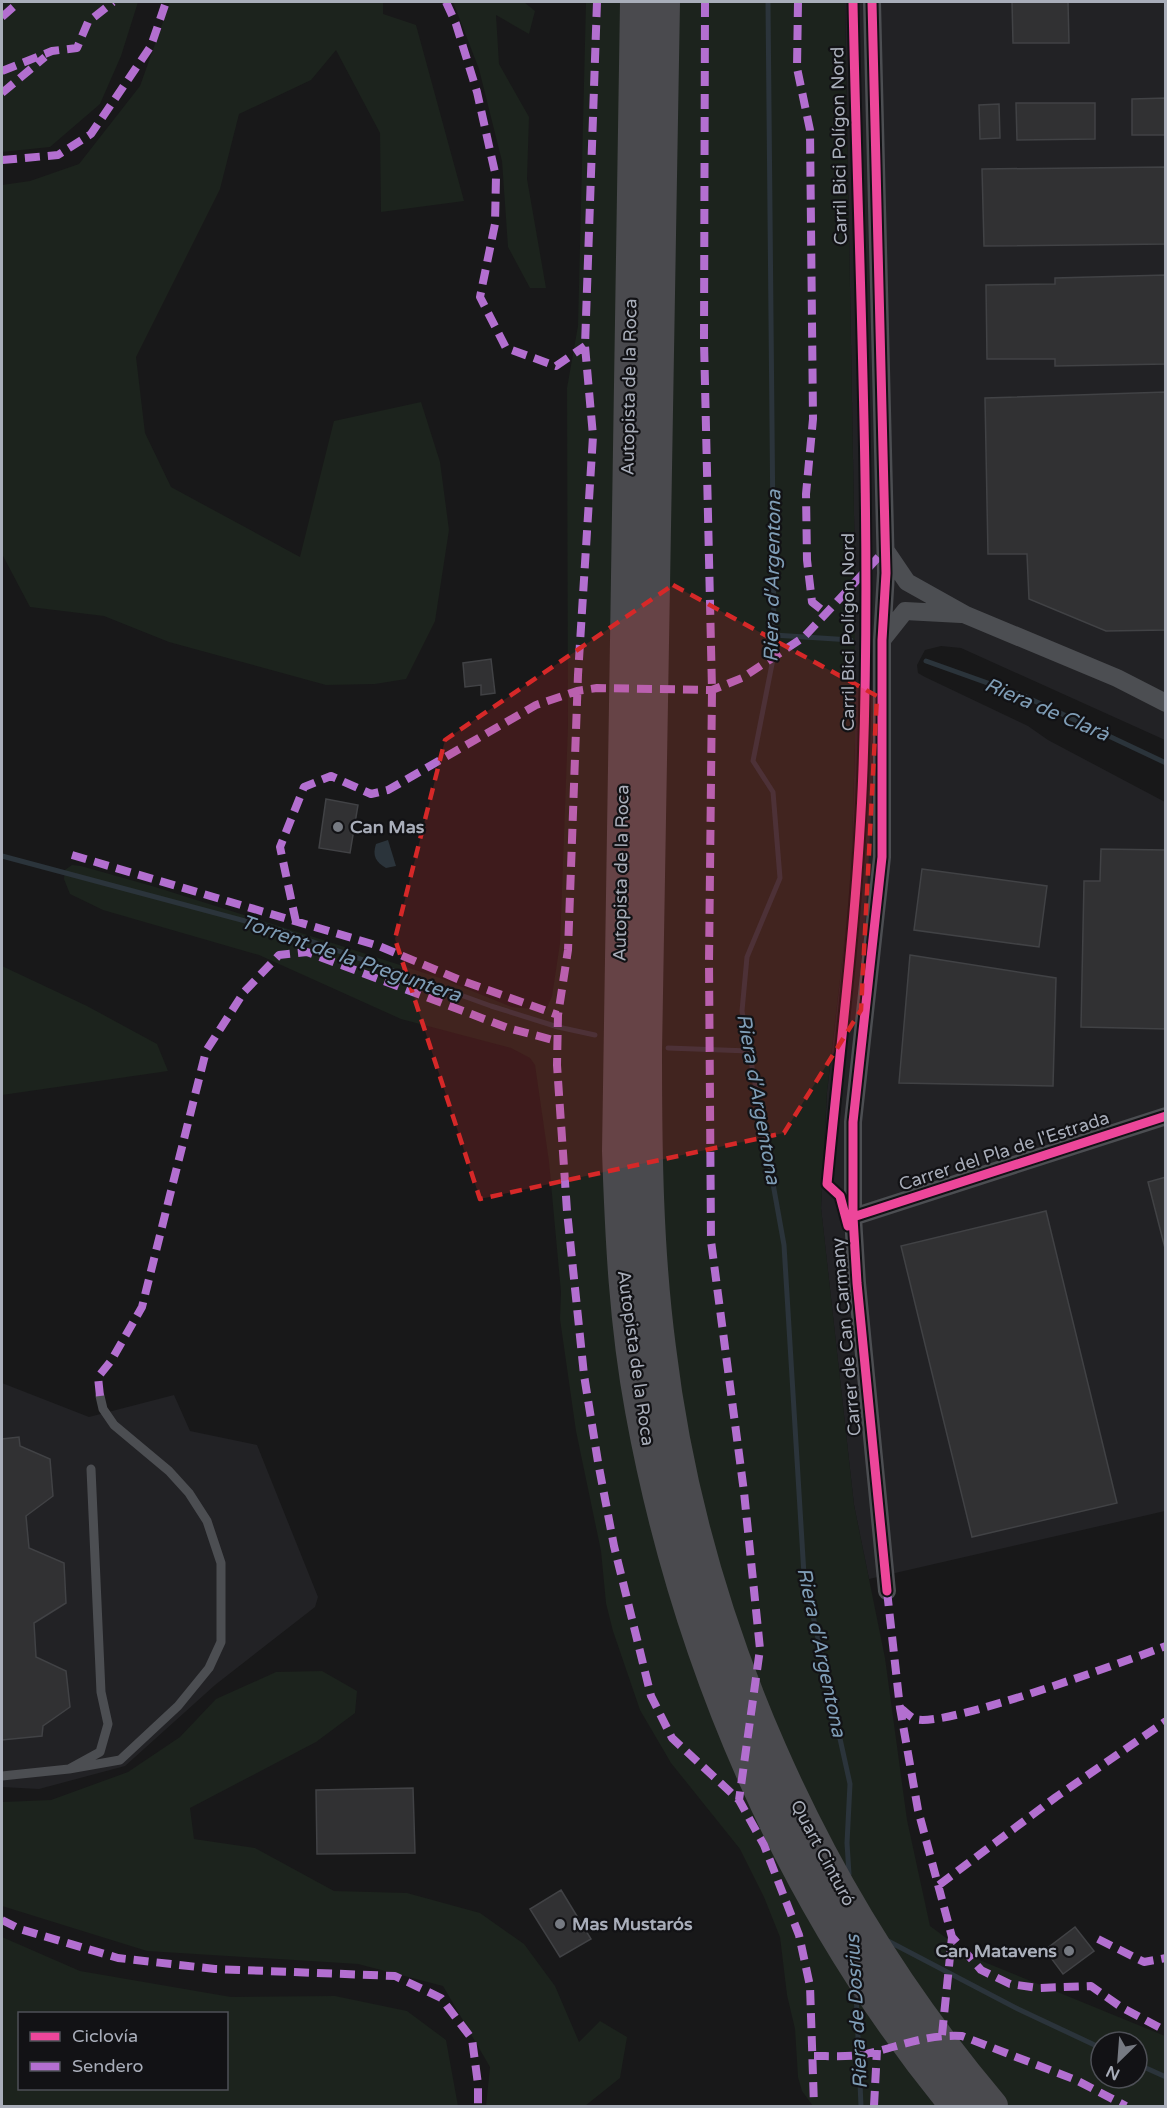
<svg xmlns="http://www.w3.org/2000/svg" width="1167" height="2108" viewBox="0 0 1167 2108" font-family="'Varela Round',sans-serif">
	<style>
		.built { fill: #222225 }
		.green { fill: #1c231d; fill-rule: evenodd }
		.water { fill: #2b343b }
		.lines { fill: none; stroke-linecap: round; stroke-linejoin: round }
		.stream { stroke: #2b343b; stroke-width: 5 }
		.building { fill: #313133; stroke: #414245; stroke-width: 1.5 }
		.lane { stroke: #4c4e52; stroke-width: 9 }
		.street { stroke: #4c4e52; stroke-width: 18 }
		.highway { stroke: #4a4a4e; stroke-width: 32 }
		.quiet { stroke: #b36fd0; stroke-width: 8; stroke-dasharray: 15 8; stroke-linecap: butt }
		.cycleway-casing { stroke: #121215; stroke-width: 13 }
		.cycleway { stroke: #ed469a; stroke-width: 9 }
		.marked { fill: #d62828; fill-opacity: 0.2; stroke: #d62828; stroke-width: 4.5; stroke-dasharray: 12 8; stroke-linejoin: round }
		.poi-dot { fill: #767a82; stroke: #121215; stroke-width: 2 }
		.labels { text-anchor: middle; stroke-width: 4.5; stroke-linejoin: round; paint-order: stroke }
		.street-label { font-size: 18px; fill: #a9aeba; stroke: #121215 }
		.poi-label { font-size: 18px; font-weight: bold; fill: #a9aeba; stroke: #121215; text-anchor: start }
		.water-label { font-size: 20px; font-style: italic; fill: #7f9db6; stroke: #121215 }
	</style>
	<rect width="100%" height="100%" fill="#181819"/>
	<path class="built" d="M845 2H1166L1165 740 961 648 941 646 925 650 917 665 918 673 925 677 1028 726 1048 740 1165 802V1511L869 1579 854 1505 821 1208 827 1092 851 884 855 743V572Z
		M2 1383 89 1417 174 1395 190 1431 257 1445 318 1597 315 1607 215 1685 125 1766 39 1789 2 1787Z"/>
	<path class="green" d="M2 2H138L121 56 100 104 50 147 2 152Z
		M170 2H383V14L416 25 464 201 381 212 380 133 336 50 311 80 239 114 220 189 136 357 145 433 171 487 300 557 334 421 421 402 440 462 449 530 435 621 406 679 375 684 326 685 169 642 104 616 30 607 2 554V185L30 181 79 164 140 86Z
		M453 2H524L535 11 529 34 496 15 499 64 529 117 527 179 546 288H530L508 247 502 161 479 69Z
		M586 2H845L855 572V743L851 884 827 1092 821 1208 854 1505 885 1658 907 1820 930 1926 972 1957 1165 2036V2106H813L802 2091 798 2077 795 2029 787 1995 780 1937 764 1897 740 1849 671 1763 640 1710 613 1631 606 1603 601 1551 576 1431 560 1319 561 1292 549 1162 535 1065 530 1058 511 1048 401 1019 259 955 103 910 70 894 64 879 65 870 72 865 81 866 152 886 320 939 440 978 512 1007 546 1010 552 996 560 943 568 725 567 388 578 326ZM1101 2042H1137V2078H1101Z
		M2 966 87 1006 157 1044 168 1071 2 1095Z
		M322 1671 357 1691 355 1713 316 1742 190 1808 194 1839 255 1848 334 1891 407 1893 480 1913 524 1944 555 1986 579 2042 600 2021 627 2037 620 2078 585 2106H486L490 2067 443 1986 358 1964 147 1951 2 1906V1802L51 1800 128 1772 180 1737 216 1699 276 1672Z
		M2 1937 80 1971 231 1997 335 1996 407 2011 446 2040 458 2106H2ZM20 2014H226V2088H20Z"/>
	<path class="water" d="M388 840 396 866 386 868C376 862 372 856 376 844Z"/>
	<g class="lines">
		<path class="stream" d="M768 2 774 635 773 659 753 761 773 792 780 878 747 957 742 1011 784 1245 804 1575 850 1784 847 1843 849 1874
			M774 635 851 640
			M926 661 1024 696 1166 763
			M2 856 283 931 491 1006 558 1027 595 1035
			M668 1048 749 1051
			M888 1941 1018 2009 1101 2048
			M856 1991 861 2106
			M1137 2064 1166 2077"/>
	</g>
	<path class="building" d="M1012 2H1068L1069 43H1013Z
		M1166 98V135H1132V99Z
		M1016 103H1095V139L1017 140Z
		M999 104 1000 138 980 139 979 105Z
		M1166 167V244L984 246 982 169Z
		M1166 275V364L1055 366V359H987L986 285 1055 284V278Z
		M1166 392V630L1106 631 1029 599 1027 554H988L985 398Z
		M491 659 495 693 481 695V685L465 687 463 663Z
		M326 799 358 805 350 853 319 848Z
		M1101 849 1166 850V1029L1081 1027 1084 881H1100Z
		M922 869 1047 886 1039 947 914 930Z
		M910 955 1056 978 1053 1086 899 1083Z
		M1166 1177V1252L1148 1182Z
		M1046 1211 1117 1503 972 1537 901 1246Z
		M19 1437 20 1446 50 1459 53 1496 26 1516 29 1548 64 1563 66 1603 34 1623 36 1657 66 1671 70 1707 43 1726 42 1736 2 1740V1439Z
		M413 1788 415 1853 317 1854 316 1790Z
		M561 1890 591 1939 560 1957 530 1909Z
		M1075 1927 1094 1951 1063 1974 1045 1950Z"/>
	<g class="lines">
		<path class="lane" d="M69 1769 120 1760 178 1706 209 1668 221 1642V1563L207 1521 189 1493 169 1471 114 1425 103 1409 100 1396
			M2 1776 69 1769 100 1752 108 1724 101 1692 91 1469"/>
		<path class="street" d="M872 2 886 573 882 640V857L853 1122V1217L857 1283 887 1591
			M886 551 907 582 966 615 1117 678 1166 703
			M882 640 905 611 961 614
			M853 1217 1166 1116"/>
		<path class="highway" d="M636 2 618 1151C621 1238 625 1324 641 1410 687 1663 792 1907 956 2106
			M664 2 646 1052C646 1151 647 1249 660 1348 693 1623 813 1895 992 2106"/>
		<path class="quiet" d="M446 2 456 24 477 92 496 177 495 224 480 297 506 348 556 366 585 346
			M597 2 585 346 593 436 578 675 568 950 558 1015 557 1065 567 1211 584 1375 598 1462 614 1546 651 1696 672 1738 739 1800 764 1845 799 1935 810 1986 814 2106
			M705 2 704 341 712 690 709 962 711 1241 744 1492 760 1649 739 1800
			M798 2 797 68 810 130 813 419 806 494 807 560 812 602 826 613
			M2 17 19 2
			M2 71 52 51 77 48 88 22 113 2
			M2 93 45 57
			M2 160 58 155 91 134 151 46 166 2
			M72 855 379 946 460 980 558 1015
			M296 922 280 847 304 787 331 776 371 794 388 790 536 705 577 691 597 688 712 690 742 678 804 637 885 550
			M100 1396 98 1377 111 1361 142 1307 206 1051 244 992 279 955 307 952 508 1028 557 1041
			M887 1591 900 1708 918 1810 952 1937 981 1970 1010 1984 1038 1988 1091 1986 1121 2007 1166 2031
			M900 1708C905 1711 910 1717 915 1719 943 1729 1128 1660 1166 1646
			M939 1885 1056 1797 1166 1721
			M2 1920 20 1929 118 1958 215 1969 395 1976 441 1998 472 2039 478 2084V2106
			M1098 1939 1144 1962 1166 1958
			M942 2035 952 1937
			M814 2056C829 2056 846 2057 861 2055 897 2048 923 2034 962 2036L1076 2080 1126 2106
			M874 2106 877 2050"/>
		<g class="cycleway-casing">
			<path id="cycleway" d="M872 2 886 573 882 640V857L853 1122V1217L857 1283 887 1591
				M853 1217 1166 1116
				M848 1226 840 1196 827 1184C840 1046 858 908 863 769 872 514 858 257 853 2"/>
		</g>
		<use href="#cycleway" class="cycleway"/>
	</g>
	<path class="marked" d="M673 585 877 696 861 1010 784 1133 480 1199 395 939 445 740Z"/>
	<g class="poi-dot">
		<circle cx="338" cy="827" r="6"/>
		<circle cx="560" cy="1924" r="6"/>
		<circle cx="1069" cy="1951" r="6"/>
	</g>
	<g class="labels">
		<g class="street-label">
			<text transform="translate(839 146) rotate(-91)" y="6">Carril Bici Polígon Nord</text>
			<text transform="translate(629 387) rotate(-89)" y="6">Autopista de la Roca</text>
			<text transform="translate(848 632) rotate(-90)" y="6">Carril Bici Polígon Nord</text>
			<text transform="translate(621 873) rotate(-89)" y="6">Autopista de la Roca</text>
			<text transform="translate(1004 1151) rotate(-18)" y="6">Carrer del Pla de l'Estrada</text>
			<text transform="translate(846 1337) rotate(-95)" y="6">Carrer de Can Carmany</text>
			<text transform="translate(636 1358) rotate(82)" y="6">Autopista de la Roca</text>
			<text transform="translate(823 1853) rotate(62)" y="6">Quart Cinturó</text>
		</g>
		<g class="poi-label">
			<text x="350" y="833">Can Mas</text>
			<text x="572" y="1930">Mas Mustarós</text>
			<text x="1057" y="1957" text-anchor="end">Can Matavens</text>
		</g>
		<g class="water-label">
			<text transform="translate(772 576) rotate(-89)" y="7">Riera d'Argentona</text>
			<text transform="translate(1047 709) rotate(23)" y="7">Riera de Clarà</text>
			<text transform="translate(351 958) rotate(19)" y="7">Torrent de la Preguntera</text>
			<text transform="translate(759 1099) rotate(80)" y="7">Riera d'Argentona</text>
			<text transform="translate(822 1652) rotate(78)" y="7">Riera d'Argentona</text>
			<text transform="translate(856 2012) rotate(-93)" y="7">Riera de Dosrius</text>
		</g>
	</g>
	<rect width="1167" height="2108" fill="none" stroke="#a9aeba" stroke-width="6"/>
	<rect x="18" y="2012" width="210" height="78" fill="#121215" stroke="#4e5057" stroke-width="1.5"/>
	<rect x="30" y="2032" width="30" height="9" fill="#ed469a" stroke="#4e5057" stroke-width="1.5"/>
	<text x="72" y="2042" font-size="18" fill="#a9aeba">Ciclovía</text>
	<rect x="30" y="2062" width="30" height="9" fill="#b36fd0" stroke="#4e5057" stroke-width="1.5"/>
	<text x="72" y="2072" font-size="18" fill="#a9aeba">Sendero</text>
	<g transform="translate(1119 2060) rotate(205)"><circle r="28" fill="#121215" stroke="#4e5057" stroke-width="1.5"/>
	<path d="M0-4.5L10 22L0 15L-10 22Z" fill="#767a82"/>
	<text y="-9" font-size="16" font-weight="bold" text-anchor="middle" fill="#a9aeba">N</text>
	</g>
</svg>
